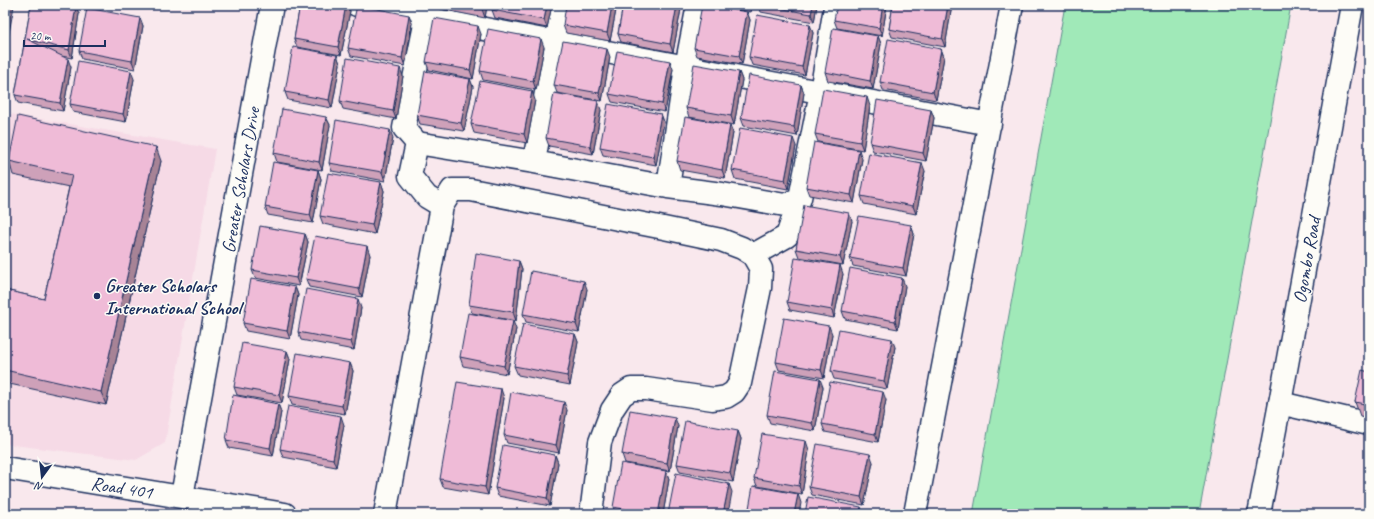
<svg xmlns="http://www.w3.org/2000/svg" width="1374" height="519" viewBox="0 0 1374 519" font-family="Caveat,sans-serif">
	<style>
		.built { fill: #f6dae6 }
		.green { fill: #a0e9b8; stroke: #5e8c8b }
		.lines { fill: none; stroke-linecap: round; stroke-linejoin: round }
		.minor-casing { stroke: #1b2f5e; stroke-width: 25 }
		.major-casing { stroke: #1b2f5e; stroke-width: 25 }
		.minor { stroke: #fdfcf7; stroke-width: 22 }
		.major { stroke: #fdfcf7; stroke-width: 22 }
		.wall { fill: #cea1b9; stroke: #1b2f5e }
		.shaded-wall { fill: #a78396; stroke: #1b2f5e }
		.building { fill: #efbbd7; stroke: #1b2f5e }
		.poi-dot { fill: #1b2f5e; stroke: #fdfcf7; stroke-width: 1.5 }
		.labels { text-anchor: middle; stroke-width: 3; stroke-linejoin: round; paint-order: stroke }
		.street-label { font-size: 19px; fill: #1b2f5e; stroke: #fdfcf7 }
		.poi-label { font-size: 19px; font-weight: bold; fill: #1b2f5e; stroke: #fdfcf7; text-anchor: start }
	</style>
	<rect width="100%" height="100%" fill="#f9e8ed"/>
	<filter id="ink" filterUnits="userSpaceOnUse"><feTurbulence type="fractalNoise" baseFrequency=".025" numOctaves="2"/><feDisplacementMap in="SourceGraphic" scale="8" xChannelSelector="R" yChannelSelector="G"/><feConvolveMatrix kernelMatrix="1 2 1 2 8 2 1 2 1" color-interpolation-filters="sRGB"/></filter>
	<g filter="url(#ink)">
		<path class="built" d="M5 113 215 149 165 443 136 460 5 444Z"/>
		<path class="green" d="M1065 5H1291L1199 514H973Z"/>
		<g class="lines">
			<g class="minor-casing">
				<path id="minor" d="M357 5 990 124
					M429 5 404 128 417 143 534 162 668 187 722 194 785 205 800 198 821 92 835 7
					M417 143 410 176 427 197 442 206
					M534 162 561 5
					M668 187 686 67 698 5
					M753 255 787 236 800 198
					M1280 403 1369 424
					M5 468 285 514
					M182 496 272 5
					M385 514 442 206 452 190H471L659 227 721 240 742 248 753 255 761 269 760 288 740 383 734 392 726 397 713 399 646 389H631L622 395 612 410 600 442 591 514
					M915 514 1012 5"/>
			</g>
			<g class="major-casing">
				<path id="major" d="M1259 514 1280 403 1352 5"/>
			</g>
			<use href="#minor" class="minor"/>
			<use href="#major" class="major"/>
		</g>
		<path class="wall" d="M31 5 76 6 79 14 72 58 61 56 71 67 63 111 18 103 15 95Z
			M300 5H347L350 11 341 55 297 47 294 39Z
			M438 5H487L485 18 440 9Z
			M552 5 547 28 495 18 492 10Z
			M617 5 610 41 566 33 563 25Z
			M623 5H680L681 9 673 52 621 42 618 34Z
			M715 5H752L751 12Z
			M759 5H817L814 22 761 12Z
			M887 5 882 36 837 28 834 20Z
			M893 5H952L945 47 892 37 889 29Z
			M747 12 750 20 742 64 697 56 694 48Z
			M409 15 412 23 405 66 351 56 348 48Z
			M140 18 143 26 135 69 82 59 79 51Z
			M810 25 813 33 805 75 752 65 749 57Z
			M481 34 473 79 429 70 426 62Z
			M878 36 881 44 873 89 828 81 825 72Z
			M544 47 536 90 483 80 480 71Z
			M941 49 944 57 936 100 883 90 880 82Z
			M337 55 340 64 332 108 288 100 285 92Z
			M610 57 602 101 557 93 554 85Z
			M673 69 665 112 612 102 609 94Z
			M739 72 742 80 734 125 689 117 686 108Z
			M403 76 396 119 343 109 340 101Z
			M134 79 126 122 73 112 70 104Z
			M470 79 473 87 464 131 420 124 417 115Z
			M801 85 804 93 797 136 744 126 741 118Z
			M535 100 527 143 474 133 471 124Z
			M870 106 863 150 818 142 815 134Z
			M601 110 593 154 549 146 546 138Z
			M931 110 934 118 926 161 873 151 870 143Z
			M661 114 664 122 656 165 603 155 600 147Z
			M326 117 330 125 322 170 277 162 274 153Z
			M733 133 725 178 680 170 677 161Z
			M393 138 385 181 332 171 329 163Z
			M796 146 788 189 735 179 732 170Z
			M862 159 854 203 809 195 806 187Z
			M9 161H161L106 405 5 383V290L44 299 69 187 13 175Z
			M318 170 321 179 313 223 268 215 265 207Z
			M925 171 916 214 864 204 861 196Z
			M381 182 384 191 375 234 323 224 320 216Z
			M852 221 843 265 799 257 796 249Z
			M911 225 914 234 906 276 853 266 850 258Z
			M305 234 308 242 299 286 255 278 252 270Z
			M370 255 362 297 309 287 306 279Z
			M519 261 522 269 516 321 472 313 469 305Z
			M843 274 834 318 790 310 787 302Z
			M905 286 898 329 845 319 842 311Z
			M295 287 298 295 290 339 246 331 243 323Z
			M587 289 579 332 526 322 523 314Z
			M361 308 354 350 301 340 298 332Z
			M516 329 507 374 463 366 460 357Z
			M575 334 578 342 570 385 518 375 514 366Z
			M832 334 824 378 779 370 776 362Z
			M895 347 887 389 834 379 831 371Z
			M287 351 290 359 282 403 237 395 234 387Z
			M350 363 353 371 345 414 292 405 289 396Z
			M1369 372V418L1360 416 1355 402Z
			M823 387 815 431 770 423 767 415Z
			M504 398 488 495 443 487 440 479Z
			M886 400 878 442 825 432 822 424Z
			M278 404 281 412 273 456 229 448 226 440Z
			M567 410 559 453 507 443 504 435Z
			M344 425 336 467 283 457 280 449Z
			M678 426 670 471 625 463 622 454Z
			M738 431 741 439 733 482 680 472 677 464Z
			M809 450 802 494 757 486 754 478Z
			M555 455 558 463 550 506 498 496 495 488Z
			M873 462 864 505 812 495 809 487Z
			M666 471 669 479 663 514H616L613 507Z"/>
		<path class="shaded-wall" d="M10 5H14V6L6 49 5 46V32Z
			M346 5H347L350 11 341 55 338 47Z
			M482 5H487L485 18 482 9Z
			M547 5H552L547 28 544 20Z
			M612 5H617L610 41 607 33Z
			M677 5H680L681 9 673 52 670 44Z
			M748 5H752L751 12Z
			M813 5H817L814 22 811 14Z
			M883 5H887L882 36 879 28Z
			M948 5H952L945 47 942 39Z
			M76 6 79 14 72 58 69 50Z
			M747 12 750 20 742 64 739 56Z
			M409 15 412 23 405 66 402 58Z
			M140 18 143 26 135 69 132 61Z
			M810 25 813 33 805 75 802 67Z
			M478 26 481 34 473 79 470 70Z
			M878 36 881 44 873 89 870 81Z
			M541 39 544 47 536 90 533 81Z
			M607 49 610 57 602 101 599 93Z
			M941 49 944 57 936 100 933 92Z
			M337 55 340 64 332 108 329 100Z
			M68 59 71 67 63 111 60 103Z
			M670 61 673 69 665 112 662 104Z
			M400 68 403 76 396 119 393 111Z
			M131 71 134 79 126 122 123 114Z
			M739 72 742 80 734 125 731 116Z
			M470 79 473 87 464 131 461 123Z
			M801 85 804 93 797 136 794 127Z
			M532 91 535 100 527 143 524 134Z
			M867 97 870 106 863 150 860 142Z
			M598 101 601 110 593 154 590 146Z
			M931 110 934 118 926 161 923 153Z
			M661 114 664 122 656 165 653 157Z
			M326 117 330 125 322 170 319 162Z
			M730 125 733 133 725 178 722 170Z
			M390 130 393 138 385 181 382 172Z
			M793 138 796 146 788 189 785 180Z
			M156 147 161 161 106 405 101 392Z
			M859 150 862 159 854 203 851 195Z
			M922 163 925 171 916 214 913 206Z
			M318 170 321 179 313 223 310 215Z
			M381 182 384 191 375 234 372 225Z
			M849 213 852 221 843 265 840 257Z
			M911 225 914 234 906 276 903 268Z
			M305 234 308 242 299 286 296 278Z
			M367 246 370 255 362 297 359 289Z
			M519 261 522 269 516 321 513 312Z
			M840 265 843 274 834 318 832 310Z
			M902 278 905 286 898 329 895 321Z
			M584 281 587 289 579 332 576 324Z
			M295 287 298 295 290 339 287 331Z
			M358 299 361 308 354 350 351 342Z
			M513 321 516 329 507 374 504 366Z
			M829 326 832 334 824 378 821 370Z
			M575 334 578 342 570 385 567 376Z
			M892 339 895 347 887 389 884 381Z
			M287 351 290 359 282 403 279 395Z
			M350 363 353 371 345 414 342 406Z
			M820 379 823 387 815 431 812 423Z
			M501 389 504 398 488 495 485 487Z
			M883 392 886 400 878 442 875 434Z
			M564 402 567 410 559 453 556 445Z
			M278 404 281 412 273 456 270 448Z
			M341 416 344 425 336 467 333 459Z
			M675 418 678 426 670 471 667 463Z
			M738 431 741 439 733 482 730 473Z
			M806 441 809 450 802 494 799 486Z
			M870 454 873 462 864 505 861 497Z
			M555 455 558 463 550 506 547 498Z
			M666 471 669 479 663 514H658Z
			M729 484 732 492 728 514H723Z
			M798 494 801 503 799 514H794Z
			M861 507 863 514H859Z"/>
		<path class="building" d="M5 5H10L5 32Z
			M31 5 76 6 69 50 27 39 68 59 60 103 15 95Z
			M300 5H346L338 47 294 39Z
			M357 5 409 15 402 58 348 48Z
			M458 5H482V9Z
			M493 5H547L544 20 492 10Z
			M566 5H612L607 33 563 25Z
			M623 5H677L670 44 618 34Z
			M702 5H709L747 12 739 56 694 48Z
			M762 5H813L811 14Z
			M837 5H883L879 28 834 20Z
			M893 5H948L942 39 889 29Z
			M87 8 140 18 132 61 79 51Z
			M757 15 810 25 802 67 749 57Z
			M434 18 478 26 470 70 426 62Z
			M833 28 878 36 870 81 825 72Z
			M488 29 541 39 533 81 480 71Z
			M888 39 941 49 933 92 880 82Z
			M563 41 607 49 599 93 554 85Z
			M293 47 337 55 329 100 285 92Z
			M617 51 670 61 662 104 609 94Z
			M347 58 400 68 393 111 340 101Z
			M78 61 131 71 123 114 70 104Z
			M694 64 739 72 731 116 686 108Z
			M425 71 470 79 461 123 417 115Z
			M749 75 801 85 794 127 741 118Z
			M480 81 532 91 524 134 471 124Z
			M823 89 867 97 860 142 815 134Z
			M554 93 598 101 590 146 546 138Z
			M877 100 931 110 923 153 870 143Z
			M608 104 661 114 653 157 600 147Z
			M282 109 326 117 319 162 274 153Z
			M18 116 156 147 101 392 5 370V290L44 299 72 175 9 161Z
			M685 117 730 125 722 170 677 161Z
			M336 120 390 130 382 172 329 163Z
			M740 128 793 138 785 180 732 170Z
			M814 142 859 150 851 195 806 187Z
			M869 153 922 163 913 206 861 196Z
			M273 162 318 170 310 215 265 207Z
			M328 173 381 182 372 225 320 216Z
			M804 205 849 213 840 257 796 249Z
			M859 216 911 225 903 268 850 258Z
			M260 226 305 234 296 278 252 270Z
			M315 236 367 246 359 289 306 279Z
			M476 253 519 261 513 312 469 305Z
			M795 258 840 265 832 310 787 302Z
			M850 268 902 278 895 321 842 311Z
			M531 271 584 281 576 324 523 314Z
			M251 279 295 287 287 331 243 323Z
			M306 289 358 299 351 342 298 332Z
			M468 313 513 321 504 366 460 357Z
			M784 318 829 326 821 370 776 362Z
			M523 324 575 334 567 376 514 366Z
			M839 329 892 339 884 381 831 371Z
			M242 343 287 351 279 395 234 387Z
			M297 353 350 363 342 406 289 396Z
			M1362 370 1369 372V405L1355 402Z
			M775 371 820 379 812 423 767 415Z
			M457 382 501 389 485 487 440 479Z
			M830 382 883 392 875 434 822 424Z
			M511 392 564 402 556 445 504 435Z
			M233 395 278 404 270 448 226 440Z
			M288 406 341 416 333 459 280 449Z
			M630 410 675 418 667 463 622 454Z
			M685 421 738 431 730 473 677 464Z
			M762 434 806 441 799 486 754 478Z
			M817 444 870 454 861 497 809 487Z
			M503 445 555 455 547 498 495 488Z
			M621 463 666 471 658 514H651L613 507Z
			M676 473 729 484 723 514H668Z
			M753 486 798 494 794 514H748Z
			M808 497 861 507 859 514H805Z"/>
	</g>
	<circle class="poi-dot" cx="97" cy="296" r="4"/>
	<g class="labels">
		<g class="street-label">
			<text transform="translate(240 180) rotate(-80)" y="7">Greater Scholars Drive</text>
			<text transform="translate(1306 260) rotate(-80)" y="7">Ogombo Road</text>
			<text transform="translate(122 487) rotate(9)" y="7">Road 401</text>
		</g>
		<g class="poi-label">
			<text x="105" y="292">Greater Scholars<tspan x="105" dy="22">International School</tspan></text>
		</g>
	</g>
	<rect width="1374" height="519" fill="none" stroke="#fdfcf7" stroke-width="20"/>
	<rect x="10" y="10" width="1354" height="499" fill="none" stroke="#1b2f5e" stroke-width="1.5" filter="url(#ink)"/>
	<g transform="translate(42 477) rotate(195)" stroke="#fdfcf7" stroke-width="3" paint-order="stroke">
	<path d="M0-3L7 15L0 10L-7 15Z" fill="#1b2f5e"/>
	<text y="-6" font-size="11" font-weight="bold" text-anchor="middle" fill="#1b2f5e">N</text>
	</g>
	<path d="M24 40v6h81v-6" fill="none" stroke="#1b2f5e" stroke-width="2"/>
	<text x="30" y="40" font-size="12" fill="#1b2f5e" stroke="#fdfcf7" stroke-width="3" paint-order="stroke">20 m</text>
</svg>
